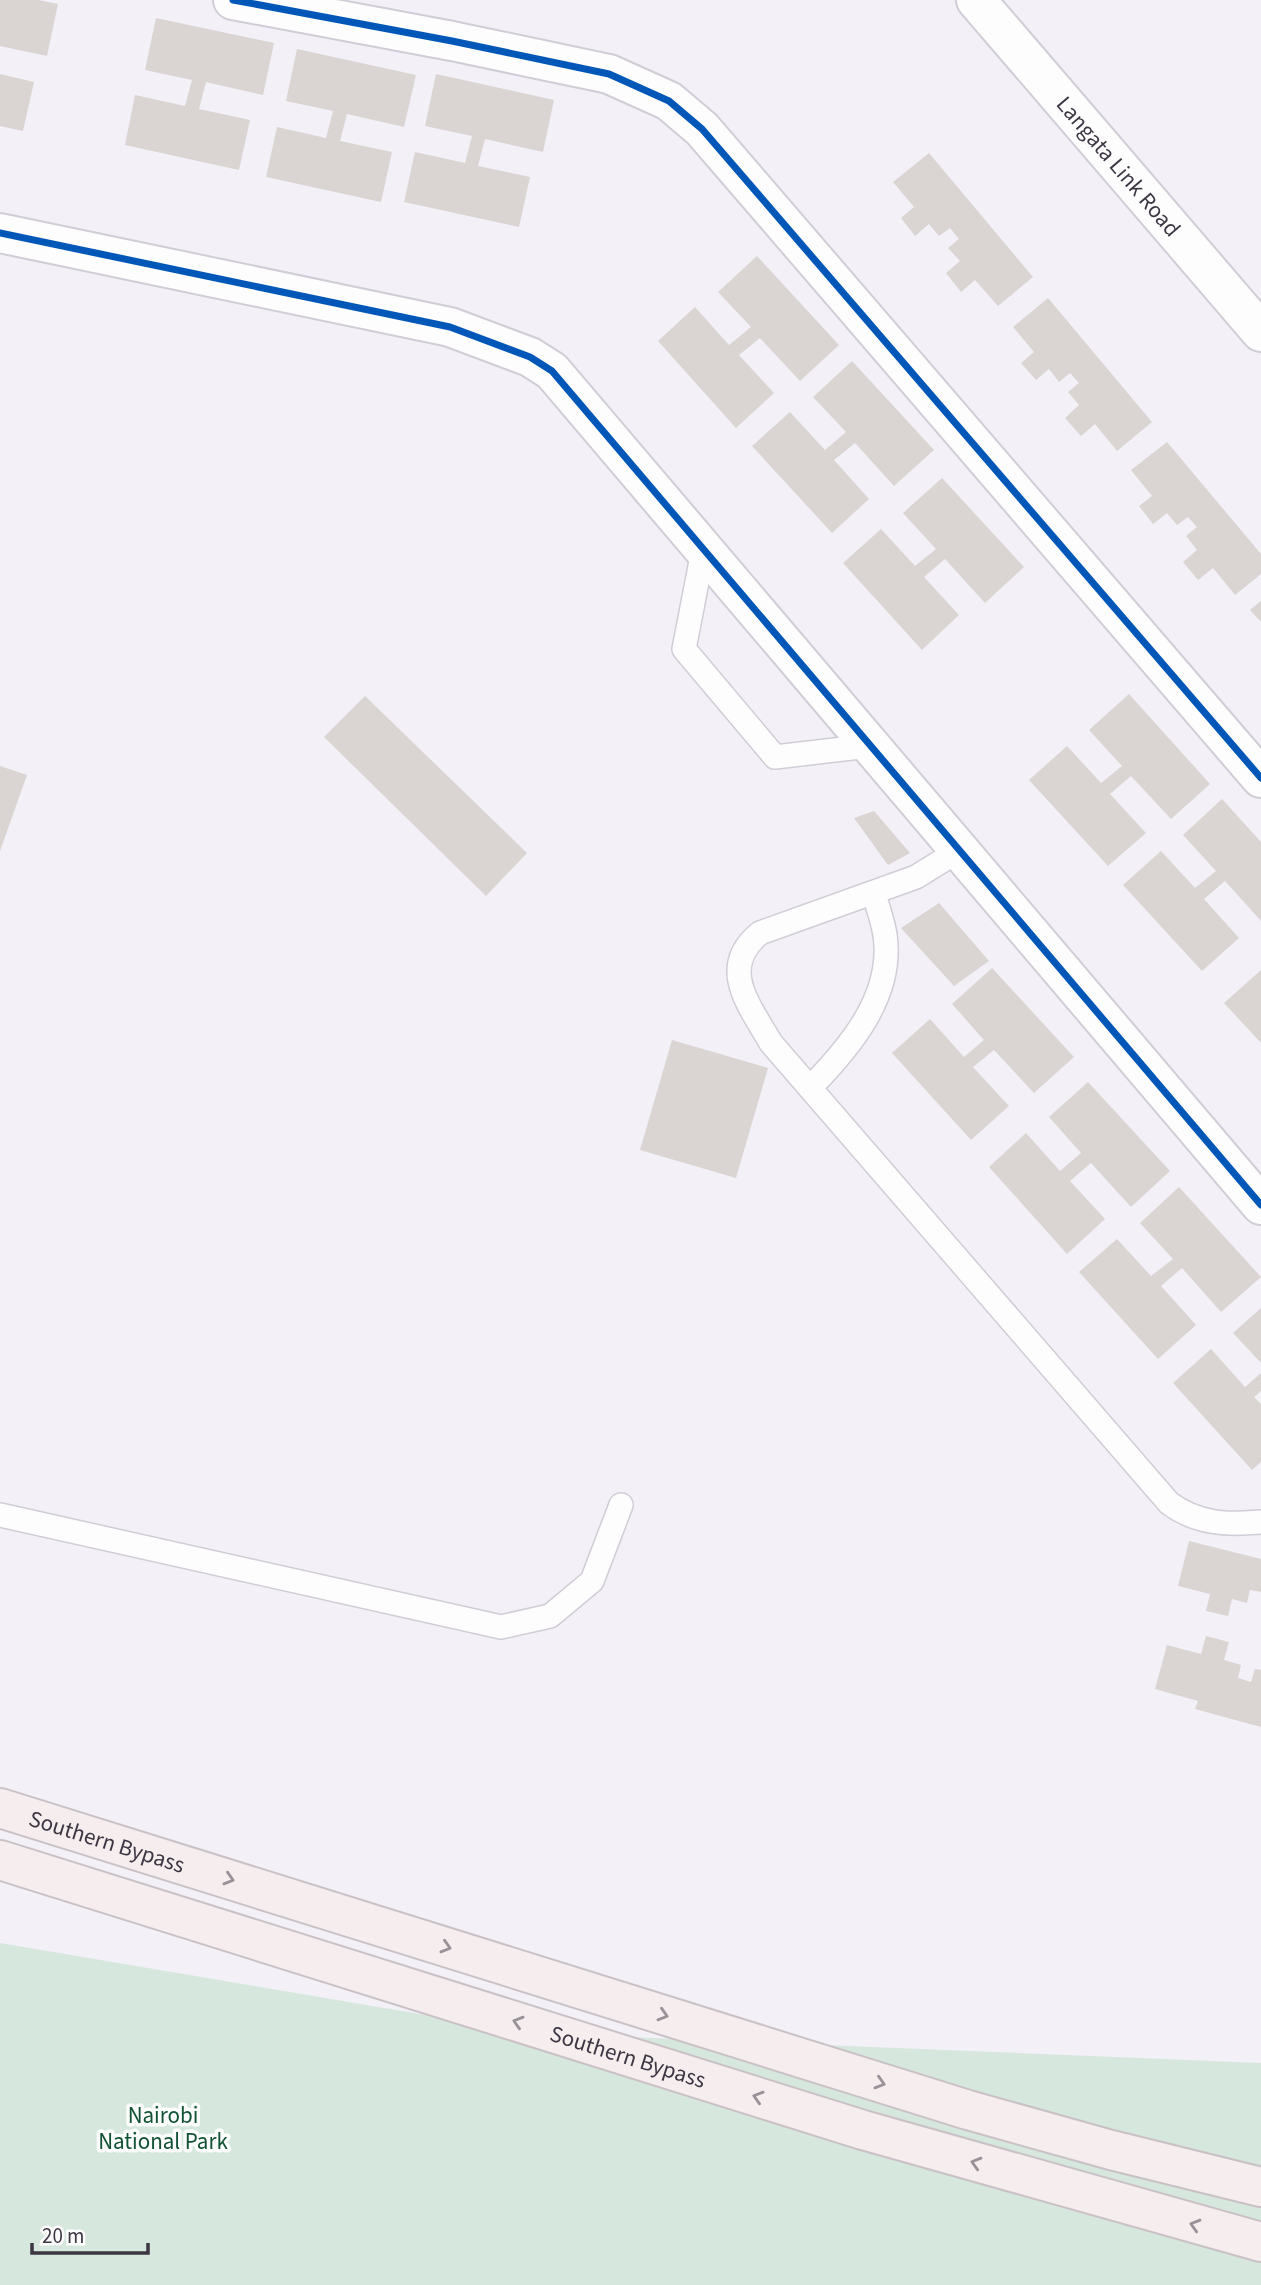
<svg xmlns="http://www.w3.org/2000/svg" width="1261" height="2285" viewBox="0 0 1261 2285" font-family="'Source Sans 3',sans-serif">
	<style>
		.green { fill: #d6e7de }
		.building { fill: #dad4d2 }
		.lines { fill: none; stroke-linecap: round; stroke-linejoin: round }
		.lane-casing { stroke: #d1cdd6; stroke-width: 26 }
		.street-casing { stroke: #d1cdd6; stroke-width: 42 }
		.highway-casing { stroke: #cac1c6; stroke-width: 42 }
		.lane { stroke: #fdfdfe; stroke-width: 23 }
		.street { stroke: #fdfdfe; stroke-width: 38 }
		.highway { stroke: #f5edee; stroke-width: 38 }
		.cycleway-casing { stroke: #fdfdfd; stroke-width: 11 }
		.cycleway { stroke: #0057b8; stroke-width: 7 }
		.oneway { stroke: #989298 }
		.labels { text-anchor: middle; stroke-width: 7; stroke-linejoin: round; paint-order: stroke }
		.street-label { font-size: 23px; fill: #3c3643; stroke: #fdfdfd }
		.park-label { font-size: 23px; fill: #105233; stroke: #fdfdfd }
	</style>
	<rect width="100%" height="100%" fill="#f3f0f7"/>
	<path class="green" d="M0 1943 532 2033 1261 2063V2285H0Z"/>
	<path class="building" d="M0 0H38L58 4 47 56 0 46Z
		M156 18 274 43 263 95 206 82 199 109 250 120 239 170 125 145 135 95 185 106 192 80 145 70Z
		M297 49 416 75 404 127 347 114 340 141 392 152 381 202 266 177 277 127 326 138 333 111 286 101Z
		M0 74 34 82 23 131 0 126Z
		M436 74 554 100 543 152 485 139 478 166 530 177 519 227 404 202 415 152 465 163 472 136 425 126Z
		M929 153 1033 277 998 306 975 280 961 292 946 273 960 261 948 248 959 239 950 228 939 236 929 224 915 236 901 218 914 207 893 182Z
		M757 256 839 345 800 381 760 338 739 355 774 393 736 428 658 341 695 307 729 345 751 327 718 292Z
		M1048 298 1152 422 1117 451 1095 424 1081 436 1065 418 1079 405 1068 392 1079 383 1070 373 1059 382 1049 369 1036 380 1021 363 1034 352 1013 327Z
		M852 361 934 450 894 486 855 443 834 460 869 499 832 533 752 446 790 412 825 450 846 432 813 397Z
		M1167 442 1261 554V574L1235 595 1213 568 1198 580 1183 562 1197 550 1186 536 1197 527 1188 517 1177 525 1167 513 1153 524 1139 506 1152 496 1131 470Z
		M942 478 1024 567 985 603 945 559 924 577 959 615 922 650 843 563 881 529 915 566 936 549 903 513Z
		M1261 601V622L1250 610Z
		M1129 694 1210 784 1171 819 1131 776 1110 794 1146 833 1108 866 1029 780 1067 746 1101 783 1122 766 1089 730Z
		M365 696 527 853 486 896 324 737Z
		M0 766 27 775 0 851Z
		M1222 799 1261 842V921L1225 881 1204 899 1239 938 1202 971 1123 885 1161 851 1195 888 1216 871 1183 835Z
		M874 811 910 853 888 865 854 818Z
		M939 903 989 961 954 986 901 928Z
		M992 968 1074 1057 1034 1093 994 1050 973 1067 1009 1106 971 1140 892 1053 930 1019 964 1057 984 1040 952 1004Z
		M1261 970V1043L1224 1003Z
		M672 1040 768 1068 736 1178 640 1150Z
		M1088 1082 1170 1171 1131 1207 1091 1163 1070 1181 1105 1219 1067 1254 989 1167 1026 1133 1060 1171 1081 1153 1049 1117Z
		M1179 1187 1261 1277 1221 1312 1182 1268 1161 1286 1196 1325 1158 1359 1079 1272 1117 1239 1151 1276 1173 1259 1140 1223Z
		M1261 1308V1363L1233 1333Z
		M1211 1349 1245 1387 1261 1373V1391L1254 1397 1261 1404V1462L1252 1470 1173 1383Z
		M1189 1541 1261 1559V1592L1250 1590 1247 1603 1232 1599 1228 1616 1206 1611 1210 1594 1178 1586Z
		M1206 1636 1229 1642 1224 1660 1241 1665 1238 1678 1251 1682 1255 1669 1261 1670V1727L1195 1709 1198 1701 1155 1689 1167 1645 1201 1654Z"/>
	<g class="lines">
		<g class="lane-casing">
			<path id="lane" d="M704 546 684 649 775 757 869 746
				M958 851 916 877 760 933C717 968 750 1006 771 1043L1169 1503C1197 1524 1227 1525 1261 1522
				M810 1088C849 1048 894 996 885 935 883 921 877 906 874 893
				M0 1515 501 1627 550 1616 592 1581 621 1505"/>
		</g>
		<g class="street-casing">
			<g id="street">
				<path d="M233 0 452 41 609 74 669 101 702 129 1261 778"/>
				<path id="s1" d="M976 0 1261 332"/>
				<path d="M0 233 450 327 530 357 552 371 1261 1205"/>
			</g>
		</g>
		<g class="highway-casing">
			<g id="highway">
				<path id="s2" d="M0 1808 968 2110 1111 2150 1261 2187"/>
				<path id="s3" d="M0 1860 863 2130 1261 2242"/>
			</g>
		</g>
		<use href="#lane" class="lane"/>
		<use href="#street" class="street"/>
		<use href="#highway" class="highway"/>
		<g class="cycleway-casing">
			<path id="cycleway" d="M233 0 452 41 609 74 669 101 702 129 1261 778
				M0 233 450 327 530 357 552 371 1261 1205"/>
		</g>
		<use href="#cycleway" class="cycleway"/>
	</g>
	<defs><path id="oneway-chevron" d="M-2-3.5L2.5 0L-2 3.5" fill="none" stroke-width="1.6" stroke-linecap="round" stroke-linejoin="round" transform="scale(1.75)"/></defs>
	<g class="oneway">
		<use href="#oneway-chevron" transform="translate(229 1879) rotate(17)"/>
		<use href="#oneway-chevron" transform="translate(446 1947) rotate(17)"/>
		<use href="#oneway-chevron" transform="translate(663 2015) rotate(17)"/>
		<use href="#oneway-chevron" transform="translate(518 2022) rotate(-163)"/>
		<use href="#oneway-chevron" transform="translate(880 2083) rotate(17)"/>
		<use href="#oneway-chevron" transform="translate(758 2097) rotate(-163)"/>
		<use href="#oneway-chevron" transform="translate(976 2163) rotate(-164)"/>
		<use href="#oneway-chevron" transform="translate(1195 2225) rotate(-164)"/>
	</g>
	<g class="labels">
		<g class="street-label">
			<text dy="8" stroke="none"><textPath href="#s1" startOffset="219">Langata Link Road</textPath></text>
			<text dy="8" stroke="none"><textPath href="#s2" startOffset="112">Southern Bypass</textPath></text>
			<text dy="8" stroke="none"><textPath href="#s3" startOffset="658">Southern Bypass</textPath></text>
		</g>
		<g class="park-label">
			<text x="163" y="2123">Nairobi<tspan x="163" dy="26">National Park</tspan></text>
		</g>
	</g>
	<path d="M32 2243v10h116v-10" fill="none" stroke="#3c3643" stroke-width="3.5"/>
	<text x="42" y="2243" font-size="21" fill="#3c3643" stroke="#fdfdfd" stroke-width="5" paint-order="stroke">20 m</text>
</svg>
